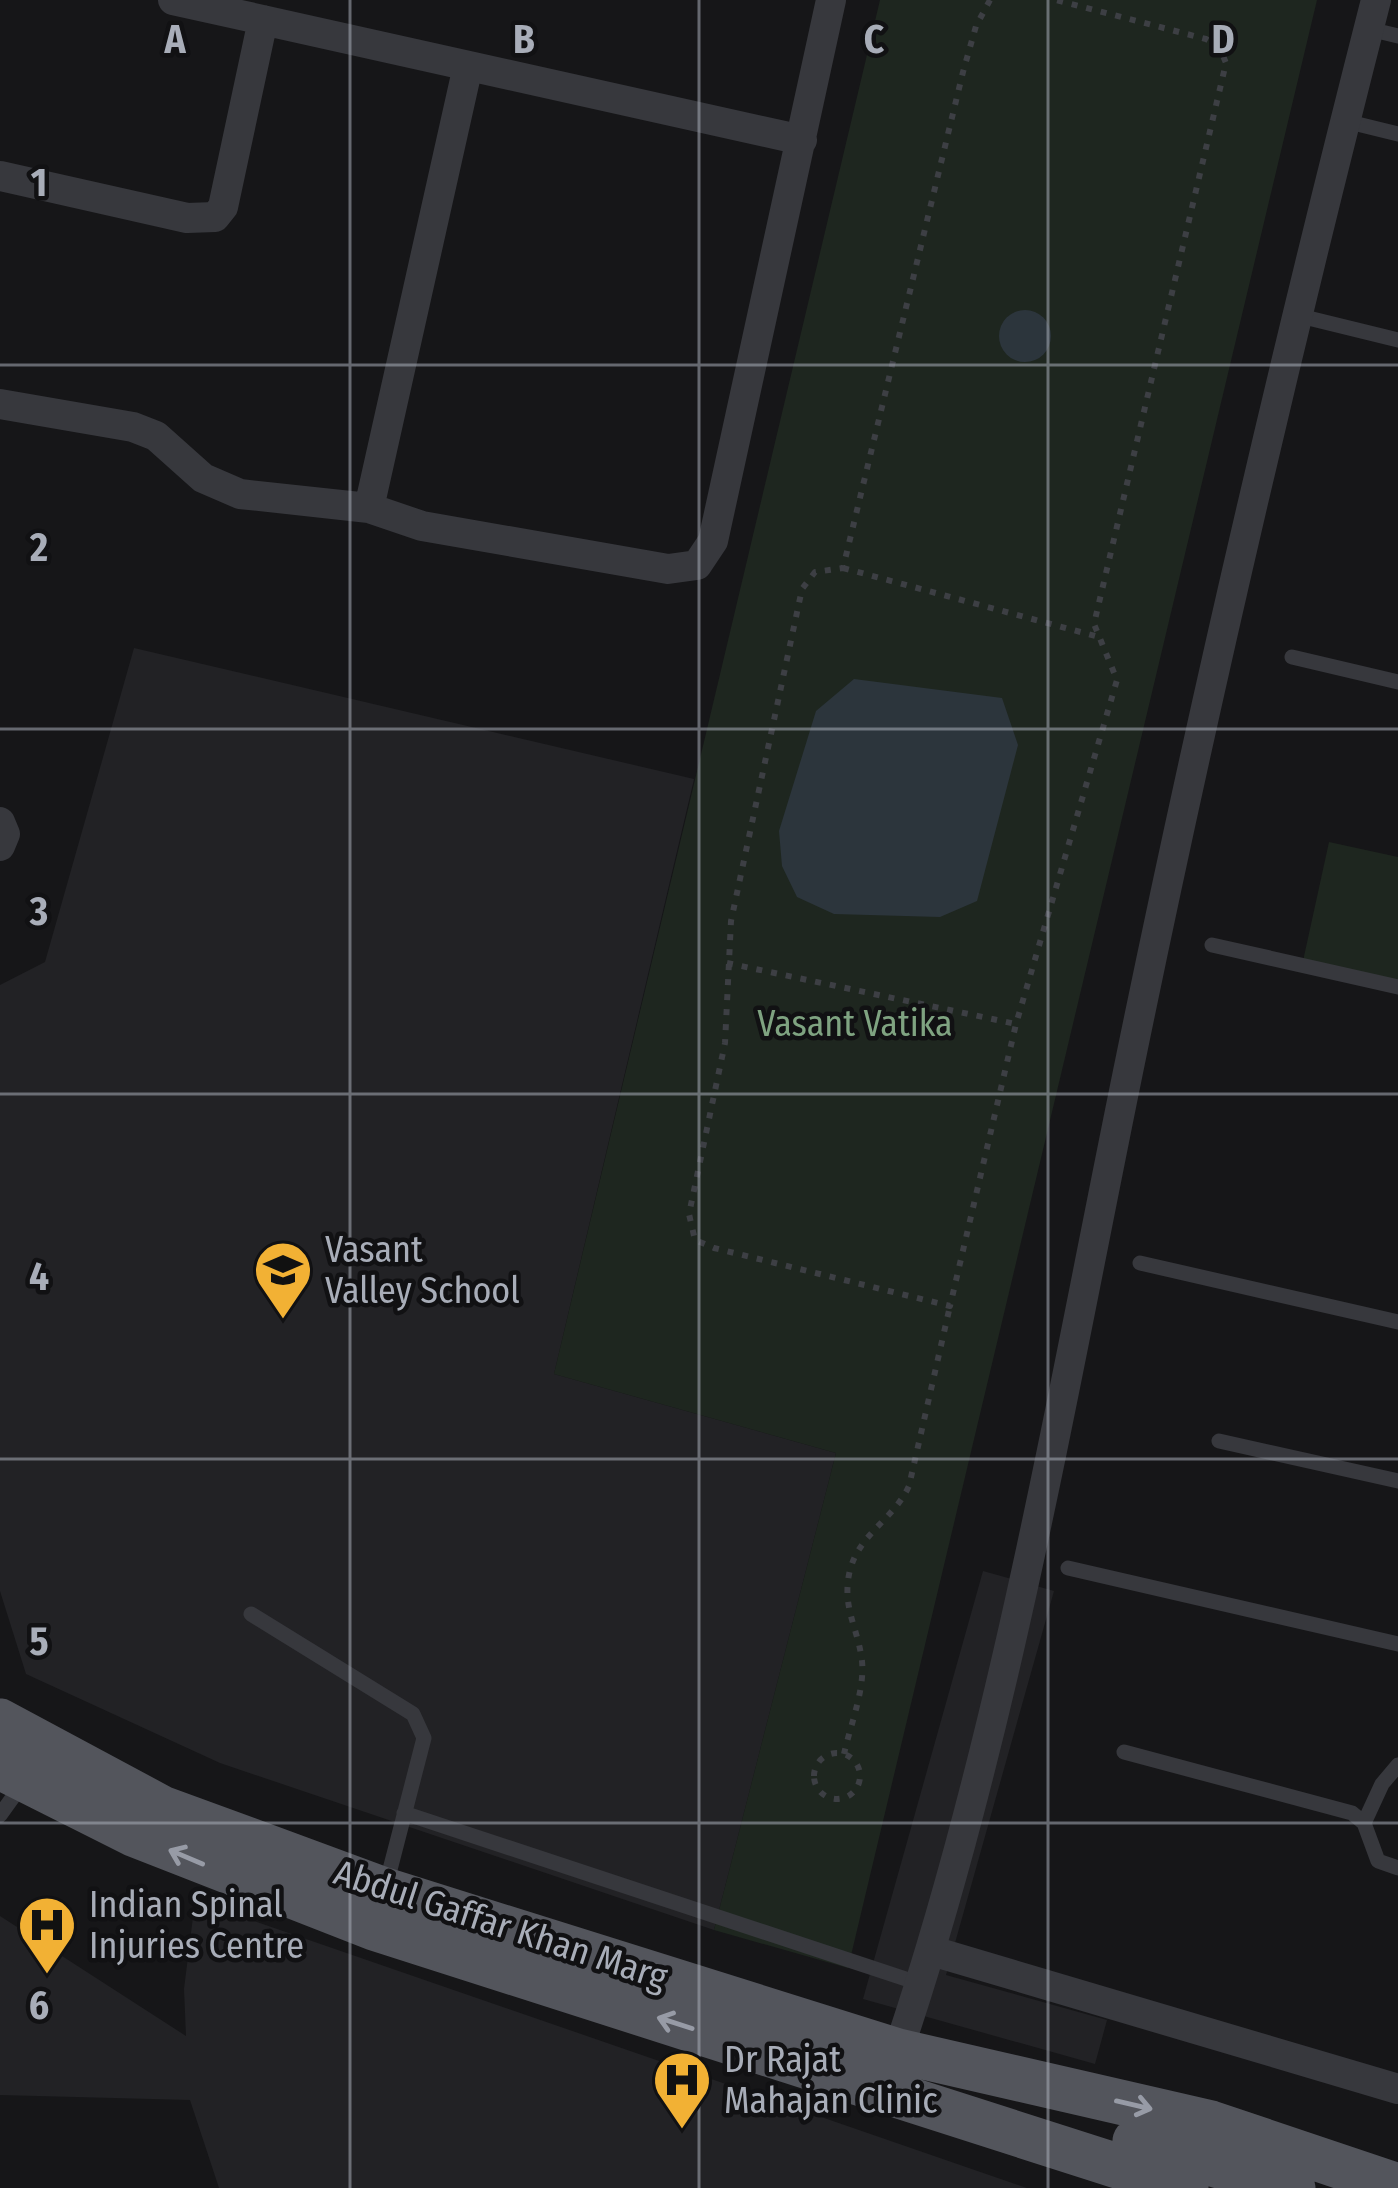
<svg xmlns="http://www.w3.org/2000/svg" width="1398" height="2188" viewBox="0 0 1398 2188" font-family="'Fira Sans Condensed',sans-serif">
	<style>
		.built { fill: #222225 }
		.green { fill: #1e261f }
		.water { fill: #2c353c }
		.lines { fill: none; stroke-linecap: round; stroke-linejoin: round }
		.path { stroke: #3d3f44; stroke-width: 6; stroke-dasharray: 6 9; stroke-linecap: butt }
		.service { stroke: #37383d; stroke-width: 15 }
		.minor { stroke: #37383d; stroke-width: 30 }
		.primary { stroke: #53555c; stroke-width: 45 }
		.oneway { stroke: #979ba6 }
		.grid { fill: none; stroke: #a8adb8; stroke-width: 3; stroke-opacity: 0.55 }
		.labels { text-anchor: middle; stroke-width: 9; stroke-linejoin: round; paint-order: stroke }
		.park-label { font-size: 36px; fill: #7fa381; stroke: #111113 }
		.poi-label { font-size: 36px; fill: #a8adb8; stroke: #111113; text-anchor: start }
		.street-label { font-size: 36px; fill: #a8adb8; stroke: #111113 }
		.grid-label { font-size: 39px; text-anchor: middle; font-weight: bold; fill: #a8adb8; stroke: #111113; stroke-width: 9; stroke-linejoin: round; paint-order: stroke }
	</style>
	<rect width="100%" height="100%" fill="#161618"/>
	<path class="built" d="M134 648 694 779 554 1374 836 1453 714 1930 220 1763 26 1674 0 1591V985L45 962Z
		M983 1571 1054 1591 946 1975 1107 2020 1095 2064 863 1999Z
		M195 1901H196L1027 2188H219L190 2100 0 2095V1916L186 2036 184 1989Z"/>
	<path class="green" d="M880 0H1317L848 1968 714 1930 836 1453 554 1374Z
		M1329 842 1398 857V982L1303 961Z"/>
	<path class="water" d="M999 336a26 26 0 1 1 52 0a26 26 0 1 1-52 0Z
		M854 679 1002 698 1018 745 977 901 940 917 834 914 797 897 782 866 779 831 816 711Z"/>
	<g class="lines">
		<path class="path" d="M990 0 976 26 963 72 843 568 815 572 802 589 731 921 725 1043 689 1214 695 1240 714 1248 950 1306 1016 1024 1117 680 1094 624 1226 63 1219 46 1206 39 1056 0
			M843 568 1099 637
			M727 963 1016 1024
			M814 1776a23 23 0 1 1 46 0a23 23 0 1 1-46 0Z
			M844 1754C850 1726 865 1690 862 1661 858 1627 841 1607 850 1570 860 1533 894 1519 909 1486L950 1306"/>
		<path class="service" d="M1369 29 1398 36
			M1345 121 1398 134
			M1296 315 1398 340
			M1292 657 1398 682
			M1212 945 1398 987
			M1140 1263 1398 1322
			M1219 1441 1398 1481
			M1068 1568 1398 1644
			M251 1614 413 1714 424 1738 386 1885
			M1124 1752 1352 1813 1364 1823 1378 1861 1398 1868
			M404 1813 921 1984
			M0 1815 23 1783
			M1364 1823 1382 1784 1398 1765"/>
		<path class="minor" d="M173 0 802 140
			M0 176 187 218 215 217 223 207 263 20
			M0 404 133 427 156 436 203 478 240 494 369 508 422 526 668 569 697 565 713 541 831 0
			M369 508 468 66
			M0 822 5 834 0 846
			M932 1951 1398 2089
			M898 2051C1004 1737 1063 1388 1130 1062 1203 706 1286 352 1376 0"/>
		<path class="primary" d="M0 1721 162 1808 385 1890 898 2051 1211 2123 1398 2186
			M0 1767 133 1834 374 1928 1186 2188
			M1135 2141 1293 2188"/>
	</g>
	<defs><path id="oneway-shaft" d="M-6 0H5M1.5-3L5.5 0L1.5 3" fill="none" stroke-width="1.6" stroke-linecap="round" stroke-linejoin="round" transform="scale(3)"/></defs>
	<g class="oneway">
		<use href="#oneway-shaft" transform="translate(186 1857) rotate(-157)"/>
		<use href="#oneway-shaft" transform="translate(675 2023) rotate(-162)"/>
		<use href="#oneway-shaft" transform="translate(1134 2105) rotate(13)"/>
	</g>
	<path class="grid" d="M350 0V2188M699 0V2188M1048 0V2188M0 365H1398M0 729H1398M0 1094H1398M0 1459H1398M0 1823H1398"/>
	<defs>
		<g id="school-pin" transform="scale(3)"><path d="M0 17L-7.5 6A9.5 9.5 0 1 1 7.5 6Z" fill="#f2b134" stroke="#111113"/><path d="M0-5L7-2L0 1L-7-2ZM-4 1L0 2.5L4 1V4Q0 6-4 4Z" fill="#111"/></g>
		<g id="hospital-pin" transform="scale(3)"><path d="M0 17L-7.5 6A9.5 9.5 0 1 1 7.5 6Z" fill="#f2b134" stroke="#111113"/><path d="M-5-5h3v3.5h4V-5h3V5h-3V1.5h-4V5h-3Z" fill="#111"/></g>
	</defs>
	<g fill-rule="evenodd">
		<use href="#school-pin" x="283" y="1270"/>
		<use href="#hospital-pin" x="47" y="1925"/>
		<use href="#hospital-pin" x="682" y="2080"/>
	</g>
	<g class="labels">
		<g class="park-label">
			<text x="855" y="1036">Vasant Vatika</text>
		</g>
		<g class="poi-label">
			<text x="325" y="1262">Vasant<tspan x="325" dy="41">Valley School</tspan></text>
			<text x="89" y="1917">Indian Spinal<tspan x="89" dy="41">Injuries Centre</tspan></text>
			<text x="724" y="2072">Dr Rajat<tspan x="724" dy="41">Mahajan Clinic</tspan></text>
		</g>
		<g class="street-label">
			<text transform="translate(501 1924) rotate(18)" y="13">Abdul Gaffar Khan Marg</text>
		</g>
	</g>
	<g class="grid-label">
		<text x="175" y="53">A</text>
		<text x="524" y="53">B</text>
		<text x="874" y="53">C</text>
		<text x="1223" y="53">D</text>
		<text x="39" y="196">1</text>
		<text x="39" y="561">2</text>
		<text x="39" y="925">3</text>
		<text x="39" y="1290">4</text>
		<text x="39" y="1655">5</text>
		<text x="39" y="2019">6</text>
	</g>
</svg>
